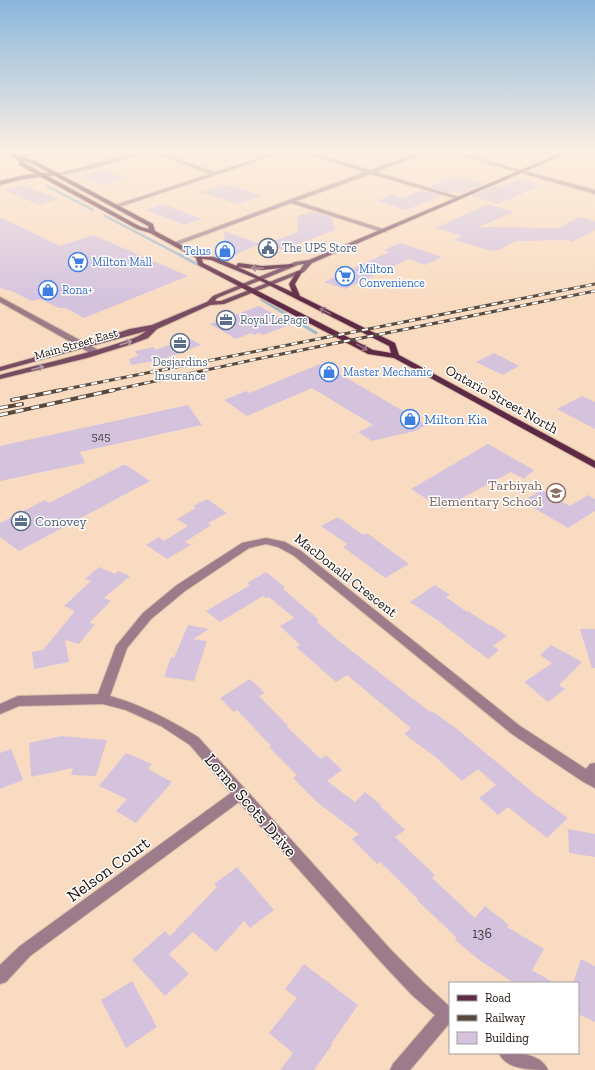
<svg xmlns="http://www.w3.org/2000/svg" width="595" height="1070" viewBox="0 0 595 1070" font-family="'Zilla Slab',serif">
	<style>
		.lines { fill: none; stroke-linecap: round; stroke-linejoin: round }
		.stream-far1 { stroke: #9cbacb; stroke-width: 2.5 }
		.stream { stroke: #9cbacb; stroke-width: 3 }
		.building { fill: #d5c3de }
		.street-casing { stroke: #d5baa3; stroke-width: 2 }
		.secondary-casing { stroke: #d5baa3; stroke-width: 2 }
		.primary-casing { stroke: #d5baa3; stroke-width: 2 }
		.street { fill: #9c7b8b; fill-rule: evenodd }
		.secondary { fill: #784b62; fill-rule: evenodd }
		.primary { fill: #5e2945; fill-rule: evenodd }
		.rail-far1-casing { stroke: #59493c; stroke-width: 3 }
		.rail-casing { stroke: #59493c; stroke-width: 4 }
		.rail-far1 { stroke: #fff; stroke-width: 2; stroke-dasharray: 6; stroke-linecap: butt }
		.rail { stroke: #fff; stroke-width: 2.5; stroke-dasharray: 8; stroke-linecap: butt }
		.oneway { stroke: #967486 }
		.oneway2 { stroke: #b59ca9 }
		.labels { text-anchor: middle; stroke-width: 3; stroke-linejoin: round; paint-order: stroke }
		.far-service-label { font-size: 12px; fill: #4e5e75; stroke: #fff; text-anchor: start }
		.far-shop-label { font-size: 12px; fill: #366cbe; stroke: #fff; text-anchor: start }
		.far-street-label { font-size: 12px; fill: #190f07; stroke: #fff }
		.number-label { font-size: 12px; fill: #483c3d }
		.street-label { font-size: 14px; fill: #190f07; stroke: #fff }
		.shop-label { font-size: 14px; fill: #366cbe; stroke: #fff; text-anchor: start }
		.education-label { font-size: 14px; fill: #785e54; stroke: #fff; text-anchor: end }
		.service-label { font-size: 14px; fill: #4e5e75; stroke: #fff; text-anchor: start }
		.near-number-label { font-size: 14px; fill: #483c3d }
		.near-street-label { font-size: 17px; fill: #190f07; stroke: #fff }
	</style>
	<rect width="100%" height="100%" fill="#f9dbc1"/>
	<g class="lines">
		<path class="stream-far1" d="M47 186 93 210
			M105 216 182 256"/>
		<path class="stream" d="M180 255 202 267
			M261 299 316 333"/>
	</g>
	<path class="building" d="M103 169 125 178 102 185 80 176Z
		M455 176 485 184 463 193 455 191 450 193 429 187Z
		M519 179 541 185 499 204 472 196 494 186 499 188Z
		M23 185 58 199 38 205 4 190Z
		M225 185 232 187 235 186 261 196 238 204 200 192Z
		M421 190 442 196 406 210 377 201 393 194 403 198Z
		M163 204 201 219 184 225 146 210Z
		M488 204 514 212 478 227 559 228 579 217 595 221V230L572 242 567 240 515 241 499 250 493 251 454 240 462 236 436 228Z
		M312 211 332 218 335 230 282 250 268 243 298 232 297 216Z
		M0 217 60 246 93 235 188 276 84 318 66 308H59L40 299 32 301 9 290H5L0 287Z
		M224 231 260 244 227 258Z
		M400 243 442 257 425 265 409 259 345 289 324 282 389 252 384 250Z
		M259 306 292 324 263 335 259 333 254 335 251 333 236 339 210 324Z
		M189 338 201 345 161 360 131 365 129 359 138 356 135 351 154 347 155 350Z
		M494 353 519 366 503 375 476 362Z
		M320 364 350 380 427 425 415 431 372 441 358 432 373 425 312 388 247 416 224 400 246 391 249 393 259 389Z
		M582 396 595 402V429L557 409Z
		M188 405 202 425 80 452 85 463 0 481V446Z
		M488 444 534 470 524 479 511 472 442 509 411 489Z
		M123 465H126L150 481 19 551 0 537V523L45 500 49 503Z
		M542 490 570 506 588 495 595 499V511L568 528 522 501Z
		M207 499 227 513 208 523 211 525 185 542 191 545 167 559 146 545 159 537 164 541 188 526 177 519 196 508 193 506Z
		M338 517 363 535 367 533 409 564 385 578 343 547 347 544 321 526Z
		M99 567 115 574 118 571 130 576 104 598 111 601 89 623 95 624 79 644 65 640 69 662 34 669 32 652 43 650 75 611 64 606 91 581 85 579Z
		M266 572 285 587 283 589 319 620 316 621 339 641 430 712 432 711 457 729 536 795 568 818 547 838 508 807 498 815 479 798 496 785 478 769 462 781 433 755 404 734 411 728 347 675 336 682 296 647 300 645 280 626 294 618 269 597 266 598 263 596 220 622 206 611 250 585 247 583Z
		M435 585 450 595 446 597 467 612 468 611 489 625 490 624 507 636 493 646 499 650 488 659 437 620 410 602Z
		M188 625 209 629 193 639 207 641 194 681 164 677 171 657 174 658Z
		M580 629H595V668H592Z
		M551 645 582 662 559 685 565 689 548 702 524 682 552 663 540 655Z
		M250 679 265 693 259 696 288 726 287 727 321 759 326 755 342 770 327 781 355 802 365 792 381 805 380 806 405 830 395 837 435 875 432 878 475 918 485 906 509 925 507 927 544 949 532 970 554 983H514L482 962 455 940 457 938 417 900 418 899 380 862 377 864 352 839 359 834 317 802 293 778 297 775 269 747 271 746 237 710 234 712 220 698Z
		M61 736 107 740 96 776 71 775 73 768 31 777 29 743Z
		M11 749 23 780 0 789V753Z
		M126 753 152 764 148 769 172 782 136 823 116 811 127 799 99 786Z
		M568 829 595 834V857L569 853Z
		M237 867 274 910 250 928 244 921 216 952 193 932 169 954 189 974 165 996 132 960 165 931 170 936 217 887 214 884Z
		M581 959 595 966V1022L578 1014V983H573Z
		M304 964 358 1005 331 1044 332 1045 314 1070H280L293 1053 269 1033 297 998 285 989Z
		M132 981 157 1027 126 1048 101 1000Z"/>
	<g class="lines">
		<g class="street-casing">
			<path id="street" d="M41 151H48L18 160 15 158Z
				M139 151H146C137 157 60 179 52 174L73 170Z
				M148 151H154L215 172 281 151H288L119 207H115V205L210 174Z
				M298 151H305L370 170 423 151H429L376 172 462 198 457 199 371 174 296 201 386 230V232H382L291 203 177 245H173V243L365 172Z
				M444 151H451L595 190V194Z
				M0 297 98 350 99 352 98 354H92L0 302Z
				M266 538 285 542 301 551 520 726 586 769 590 764 595 763V788L582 781 512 734 293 555 278 547 266 544 249 548 185 591 151 619 127 648 110 696C142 705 170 720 198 737L392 951 424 983 450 1007V1026L448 1025 410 1070H390L393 1064 435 1015 412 995 380 961 239 802 30 956 6 982 0 984V965L20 946 231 793 190 745 161 726 126 710 103 704 19 706 0 714V704L18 696 98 694 116 646 143 613 177 585 242 543Z
				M499 1053C515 1053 540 1052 548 1070 531 1070 506 1070 499 1053Z"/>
		</g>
		<g class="secondary-casing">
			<path id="secondary" d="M566 151H572L312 263 304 272 224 304 210 305 157 329 148 338 132 344 87 358 0 379V375C37 365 74 357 110 346 121 342 137 339 146 331L0 371V367L83 344 130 329 152 325 207 302 213 296 295 262 309 260ZM304 264 300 270 221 301H215L217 298 298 265Z
				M55 172 58 174 57 175 24 179 0 185V181L24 175Z"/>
		</g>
		<g class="primary-casing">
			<path id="primary" d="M3 151C13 151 24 158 35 161L153 224 155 231 200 255 214 257 237 266V264L239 263 262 266 293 264V266L291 267 262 270 238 267 292 292 289 284 297 271H301L302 272 295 284 300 296 395 343 399 355 595 461V468L394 358 368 354 198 265 196 258 150 233 137 229 19 165 18 160ZM24 161 31 163 148 226 149 229 141 227 24 163ZM202 259 211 260 257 279 389 346 391 353 373 350 203 263Z"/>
		</g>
		<use href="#street" class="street"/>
		<use href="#secondary" class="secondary"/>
		<use href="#primary" class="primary"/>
		<g class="rail-far1-casing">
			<path id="rail-far1" d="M56 391 595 284
				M109 391 257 359 595 291"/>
		</g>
		<g class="rail-casing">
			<path id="rail" d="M12 400 61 390
				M0 408 22 404
				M0 415 114 390"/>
		</g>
		<use href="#rail-far1" class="rail-far1"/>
		<use href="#rail" class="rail"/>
	</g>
	<defs><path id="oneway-shaft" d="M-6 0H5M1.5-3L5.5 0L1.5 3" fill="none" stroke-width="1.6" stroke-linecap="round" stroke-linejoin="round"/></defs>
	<g class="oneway">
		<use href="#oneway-shaft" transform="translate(257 268) rotate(-176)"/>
		<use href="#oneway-shaft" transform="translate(325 311) rotate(-153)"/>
		<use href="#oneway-shaft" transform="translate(362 347) rotate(29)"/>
	</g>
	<g class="oneway2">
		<use href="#oneway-shaft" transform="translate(126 343) rotate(-18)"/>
		<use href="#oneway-shaft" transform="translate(38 368) rotate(-15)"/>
	</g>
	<linearGradient id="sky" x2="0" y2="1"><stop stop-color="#89b6dc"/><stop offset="0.5" stop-color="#fcefe3"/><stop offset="1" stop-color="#fcefe3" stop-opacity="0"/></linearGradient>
	<rect width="595" height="301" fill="url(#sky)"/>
	<defs>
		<g id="civic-ring" transform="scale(1)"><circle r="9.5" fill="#fff" stroke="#5c6f8a" stroke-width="1.5"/><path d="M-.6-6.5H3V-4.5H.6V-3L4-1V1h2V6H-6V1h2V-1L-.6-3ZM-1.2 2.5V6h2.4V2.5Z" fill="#5c6f8a"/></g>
		<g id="shop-ring" transform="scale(1)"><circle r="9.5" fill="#fff" stroke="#3f7fe0" stroke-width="1.5"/><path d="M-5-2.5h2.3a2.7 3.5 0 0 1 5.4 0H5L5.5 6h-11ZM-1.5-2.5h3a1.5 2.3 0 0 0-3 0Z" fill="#3f7fe0"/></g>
		<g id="supermarket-ring" transform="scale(1)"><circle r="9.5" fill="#fff" stroke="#3f7fe0" stroke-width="1.5"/><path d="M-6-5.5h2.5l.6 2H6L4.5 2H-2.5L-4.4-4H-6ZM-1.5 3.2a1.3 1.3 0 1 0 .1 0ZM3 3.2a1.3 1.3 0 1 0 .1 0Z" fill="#3f7fe0"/></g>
		<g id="office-ring" transform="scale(1)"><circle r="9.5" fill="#fff" stroke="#5c6f8a" stroke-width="1.5"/><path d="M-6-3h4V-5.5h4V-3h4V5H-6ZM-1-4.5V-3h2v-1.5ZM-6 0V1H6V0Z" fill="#5c6f8a"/></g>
		<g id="school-ring" transform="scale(1)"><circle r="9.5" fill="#fff" stroke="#8d6e63" stroke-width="1.5"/><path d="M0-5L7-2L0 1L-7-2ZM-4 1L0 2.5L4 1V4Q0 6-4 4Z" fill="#8d6e63"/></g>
	</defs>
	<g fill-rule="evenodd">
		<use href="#civic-ring" x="268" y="248"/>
		<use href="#shop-ring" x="225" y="251"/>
		<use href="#supermarket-ring" x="78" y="262"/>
		<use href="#supermarket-ring" x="345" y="276"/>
		<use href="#shop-ring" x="48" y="290"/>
		<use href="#office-ring" x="226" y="320"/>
		<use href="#office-ring" x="180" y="343"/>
		<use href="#shop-ring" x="329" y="372"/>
		<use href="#shop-ring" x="410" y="419"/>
		<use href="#school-ring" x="556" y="493"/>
		<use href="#office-ring" x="21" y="521"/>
	</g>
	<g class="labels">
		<g class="far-service-label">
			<text x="282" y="252">The UPS Store</text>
			<text x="240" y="324">Royal LePage</text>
			<text x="180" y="366" text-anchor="middle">Desjardins<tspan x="180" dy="14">Insurance</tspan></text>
		</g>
		<g class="far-shop-label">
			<text x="211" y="255" text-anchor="end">Telus</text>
			<text x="92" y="266">Milton Mall</text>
			<text x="359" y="273">Milton<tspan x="359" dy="14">Convenience</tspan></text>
			<text x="62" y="294">Rona+</text>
			<text x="343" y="376">Master Mechanic</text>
		</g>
		<g class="far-street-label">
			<text transform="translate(76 344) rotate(-16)" y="4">Main Street East</text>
		</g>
		<g class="number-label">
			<text x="101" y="440">545</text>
		</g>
		<g class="street-label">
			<text transform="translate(502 399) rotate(29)" y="5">Ontario Street North</text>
			<text transform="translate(346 575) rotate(38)" y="5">MacDonald Crescent</text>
		</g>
		<g class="shop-label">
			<text x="424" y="424">Milton Kia</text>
		</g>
		<g class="education-label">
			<text x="542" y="490">Tarbiyah<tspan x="542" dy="16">Elementary School</tspan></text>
		</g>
		<g class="service-label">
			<text x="35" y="526">Conovey</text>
		</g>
		<g class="near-number-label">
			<text x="482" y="938">136</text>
		</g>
		<g class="near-street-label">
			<text transform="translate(251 805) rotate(49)" y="6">Lorne Scots Drive</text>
			<text transform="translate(108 869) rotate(-36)" y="6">Nelson Court</text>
		</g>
	</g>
	<rect x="449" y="982" width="130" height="72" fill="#ffffff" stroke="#a39f9c"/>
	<rect x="457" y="995" width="20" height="6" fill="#5e2945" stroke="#a39f9c"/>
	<text x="485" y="1002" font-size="12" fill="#190f07">Road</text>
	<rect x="457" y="1015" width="20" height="6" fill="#59493c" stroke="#a39f9c"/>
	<text x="485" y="1022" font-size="12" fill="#190f07">Railway</text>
	<rect x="457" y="1032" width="20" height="12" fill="#d5c3de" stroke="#a39f9c"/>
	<text x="485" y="1042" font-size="12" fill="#190f07">Building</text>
</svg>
